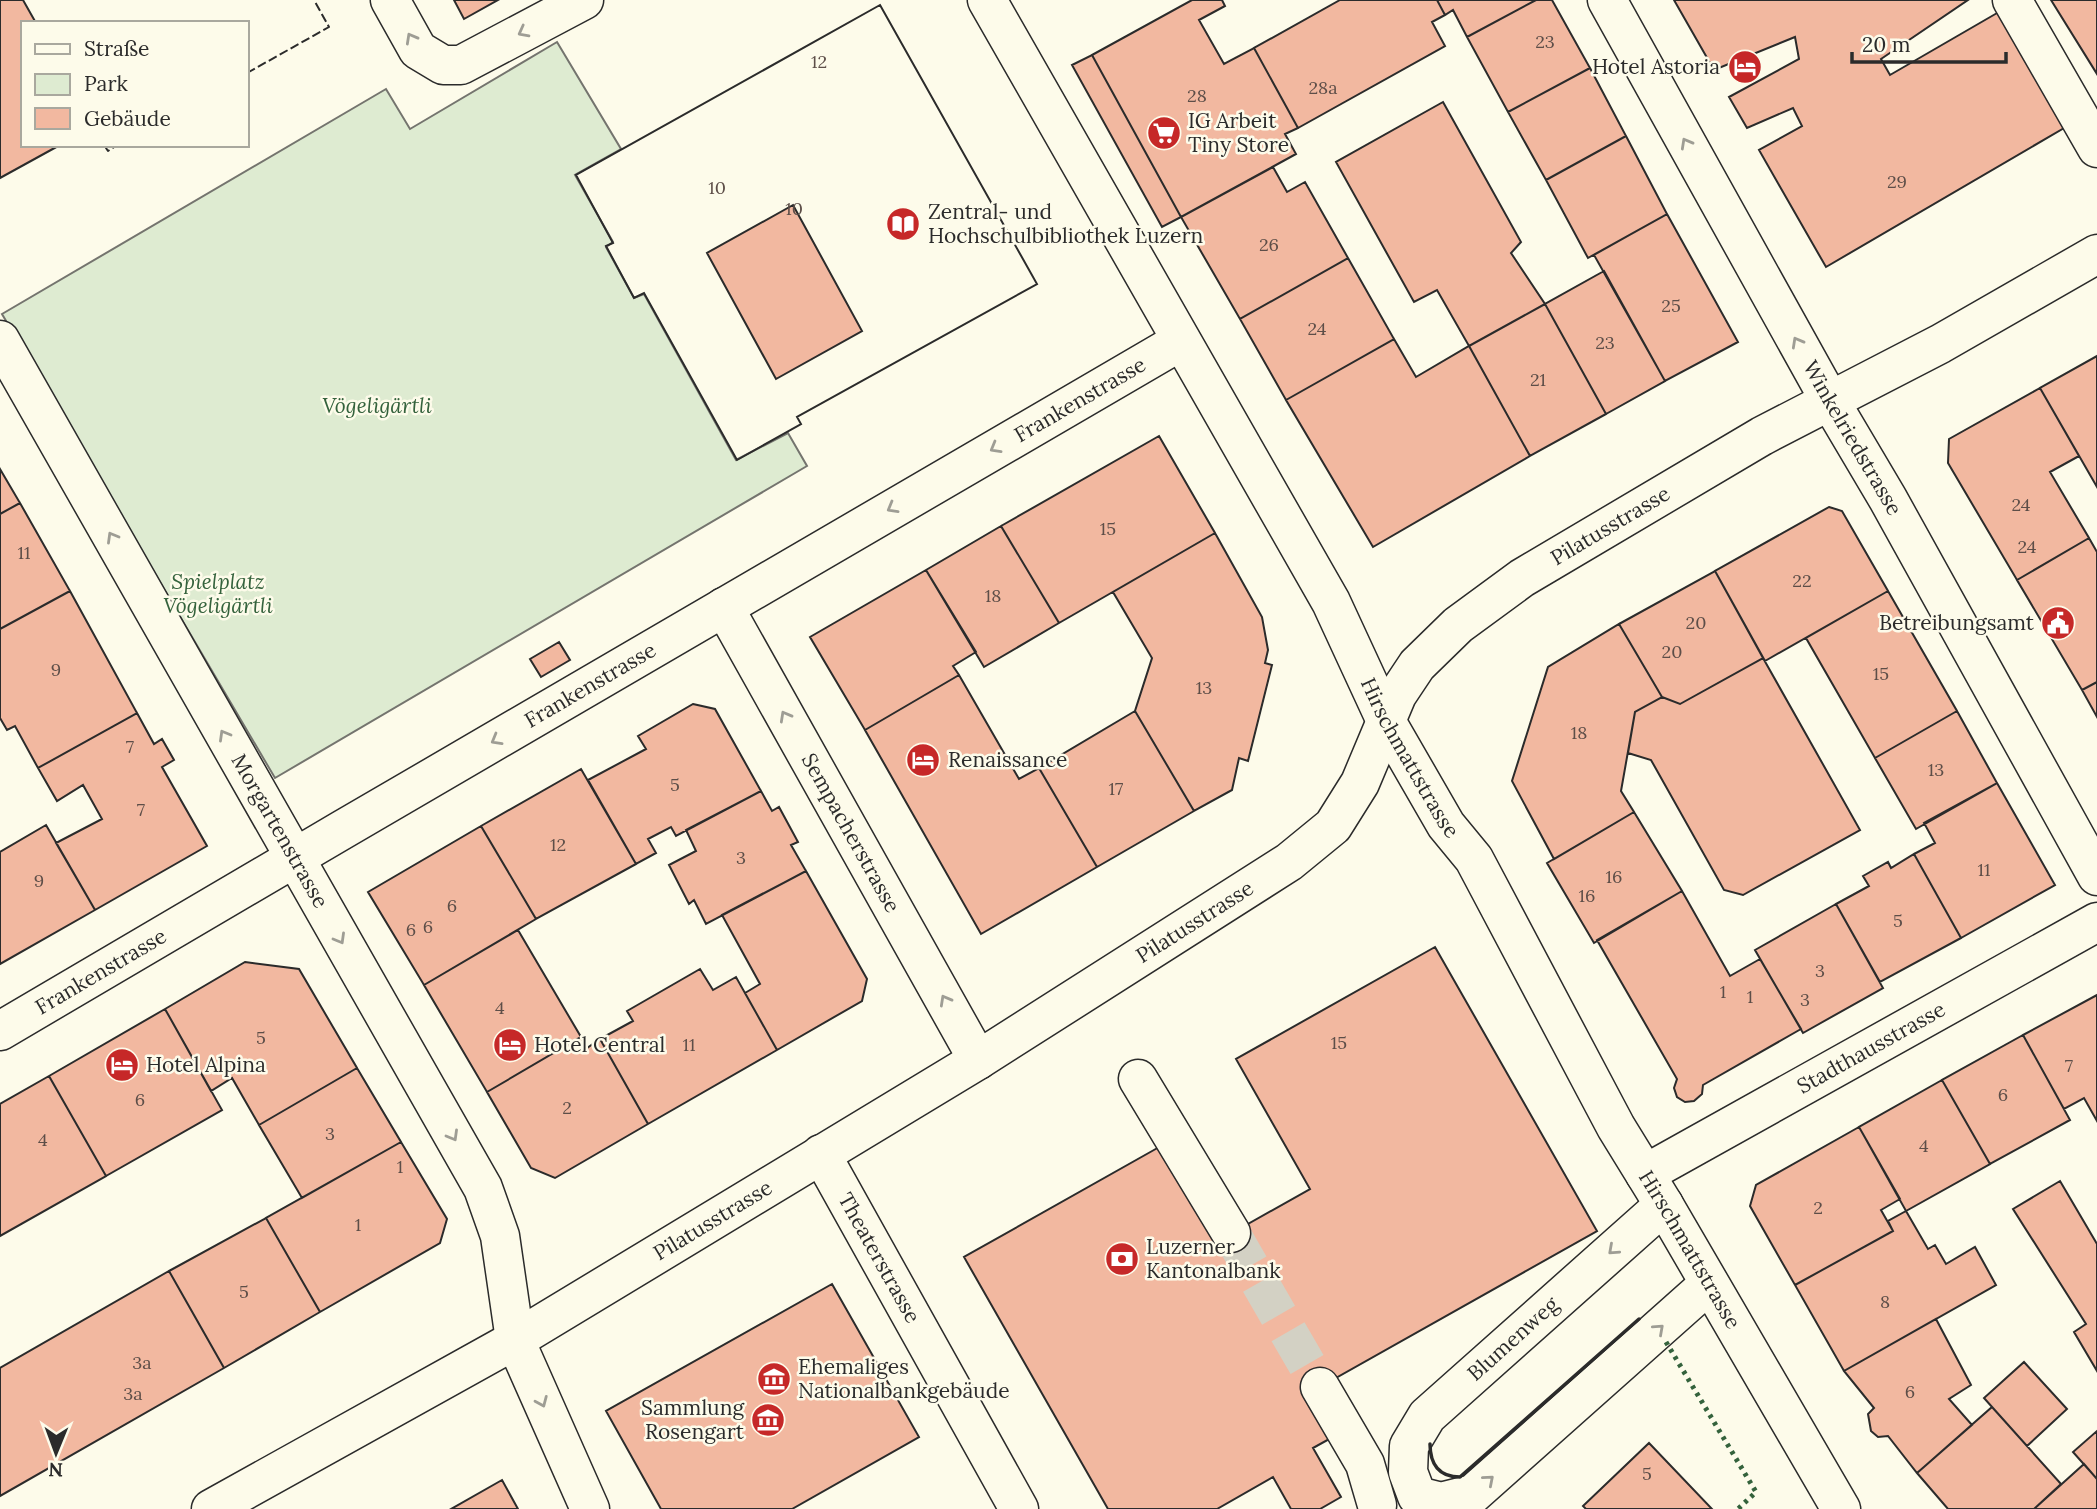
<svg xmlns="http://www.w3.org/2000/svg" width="2097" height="1509" viewBox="0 0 2097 1509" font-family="Lora,serif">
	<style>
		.green { fill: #deebd1; stroke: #74746e; stroke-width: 2 }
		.building { fill: #f2b8a0; stroke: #2b2b2b; stroke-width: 2; fill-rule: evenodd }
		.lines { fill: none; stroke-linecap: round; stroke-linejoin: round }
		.minor-tunnel { stroke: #d3d1c4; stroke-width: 38; stroke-dasharray: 38 19; stroke-linecap: butt }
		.minor-casing { stroke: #2b2b2b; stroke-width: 41 }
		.major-casing { stroke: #2b2b2b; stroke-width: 41 }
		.minor { stroke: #fdfbea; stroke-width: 38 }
		.major { stroke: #fdfbea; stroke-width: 38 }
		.hedge { stroke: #34623c; stroke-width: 5; stroke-dasharray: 3.5 5; stroke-linecap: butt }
		.fence { stroke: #2b2b2b; stroke-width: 2; stroke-dasharray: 9 3.5; stroke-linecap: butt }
		.wall { stroke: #2b2b2b; stroke-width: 3.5 }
		.oneway { stroke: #9e9d94 }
		.labels { text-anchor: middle; stroke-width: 5; stroke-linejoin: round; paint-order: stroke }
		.number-label { font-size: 18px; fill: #5d4e48 }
		.poi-label { font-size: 21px; fill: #2b2b2b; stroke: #fdfbea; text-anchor: start }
		.street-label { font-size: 21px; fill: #2b2b2b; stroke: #fdfbea }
		.park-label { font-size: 21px; font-style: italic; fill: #34623c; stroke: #fdfbea }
	</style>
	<rect width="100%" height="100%" fill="#fdfbea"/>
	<path class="green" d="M557 42 621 149 575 175 613 242 606 247 634 298 644 294 736 460 788 433 807 466 275 778 2 314 386 89 410 129Z"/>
	<path class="building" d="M0 0H23L36 23H23V145H60L0 178Z
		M454 0H498L464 19Z
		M1192 0H1222L1225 6 1199 20 1224 64 1254 48 1298 128 1285 134 1296 154 1181 217 1092 55Z
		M1340 0H1437L1445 15 1432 22 1445 46 1298 128 1254 48Z
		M1437 0H1536L1467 37 1453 10 1445 15Z
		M1536 0H1552L1590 68 1508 112 1467 37Z
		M1674 0H1968L1881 59 1890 75 2004 9 2071 124 1826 267 1759 150 1802 126 1793 108 1747 128 1729 97 1799 59 1795 37 1714 70Z
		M2051 0H2097V74Z
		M880 5 1037 284 797 417 801 424 737 460 644 293 634 298 606 246 613 243 576 175ZM793 205 862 331 776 379 707 253Z
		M880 5 1037 284 797 417 801 424 737 460 644 293 634 298 606 246 613 243 576 175Z
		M1092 55 1181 217 1162 227 1072 65Z
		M1590 68 1626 136 1546 180 1508 112Z
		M1443 102 1521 242 1511 253 1545 304 1469 346 1437 290 1414 302 1336 162Z
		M1626 136 1667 214 1588 258 1546 180Z
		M1273 167 1287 192 1305 182 1348 258 1240 319 1181 217Z
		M1667 214 1738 342 1665 381 1594 255Z
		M1348 258 1394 339 1286 400 1240 319Z
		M1604 271 1665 381 1606 414 1545 304Z
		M1545 304 1606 414 1530 456 1469 346Z
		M1394 339 1416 377 1469 346 1530 456 1373 547 1286 400Z
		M2097 356V487L2040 388Z
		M2040 388 2079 456 2050 472 2089 538 2017 580 1948 463 1949 439Z
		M1159 436 1215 533 1059 623 1001 526Z
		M0 469 20 503 0 514Z
		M20 503 70 591 0 629V514Z
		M1829 507 1842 511 1888 591 1765 661 1715 571Z
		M1001 526 1059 623 984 667 926 570Z
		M1215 533 1262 617 1268 650 1265 663 1272 665 1248 761 1239 758 1232 790 1194 811 1135 711 1152 658 1113 592Z
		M2089 538 2097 552V682L2082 690 2017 580Z
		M926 570 976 652 953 666 959 675 865 730 810 637Z
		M1715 571 1763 658 1680 704 1662 697 1619 624Z
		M70 591 137 713 38 768 15 726 7 730 0 718V629Z
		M1888 591 1957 711 1875 758 1806 638Z
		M1619 624 1662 697 1635 712 1621 791 1634 812 1554 859 1512 781 1548 667Z
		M559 642 570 660 541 677 530 659Z
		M1763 658 1860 830 1743 895 1724 890 1651 760 1628 753 1635 712 1662 697 1680 704Z
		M959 675 1019 779 1039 768 1097 867 981 934 865 730Z
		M2097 682V717L2082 690Z
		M693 704 715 709 761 791 676 836 671 827 648 839 656 853 636 864 588 780 646 749 638 736Z
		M1135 711 1194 811 1097 867 1039 768Z
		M1957 711 1997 783 1916 829 1875 758Z
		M137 713 154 744 162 739 174 760 162 767 207 846 95 910 56 843 102 819 83 785 57 801 38 768Z
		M581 769 636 864 536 919 481 826Z
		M1997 783 2055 885 1961 938 1914 854 1935 843 1924 823Z
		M761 791 772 811 779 807 798 842 791 845 806 871 706 924 694 900 689 904 669 865 696 851 686 830Z
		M1634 812 1682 891 1594 943 1547 863Z
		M46 825 95 910 0 964V852Z
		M481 826 536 919 424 985 368 892Z
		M1914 854 1961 938 1880 982 1836 904 1869 886 1863 876 1888 862 1891 868Z
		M806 871 867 979 862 1001 777 1050 745 993 760 984 722 915Z
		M1682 891 1730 976 1760 959 1801 1029 1703 1085 1702 1094 1694 1101 1685 1102 1677 1097 1674 1088 1677 1079 1597 940Z
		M1836 904 1883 988 1803 1033 1755 950Z
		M518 930 581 1037 487 1092 424 985Z
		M1435 947 1597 1231 1320 1387 1333 1437 1313 1448 1341 1497 1320 1509H1291L1273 1477 1217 1509H1108L964 1257 1161 1146 1216 1242 1310 1189 1236 1059Z
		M245 962 299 969 357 1068 259 1125 232 1078 211 1091 165 1009Z
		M700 969 713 990 736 977 777 1050 648 1124 600 1039 633 1021 627 1011Z
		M2097 995V1121L2084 1098 2064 1109 2023 1035Z
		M165 1009 222 1110 106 1176 49 1076Z
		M2023 1035 2070 1120 1990 1164 1942 1080Z
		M581 1037 587 1048 600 1039 648 1124 555 1178 531 1168 487 1092Z
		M357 1068 401 1142 302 1198 259 1125Z
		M49 1076 106 1176 0 1236V1104Z
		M1942 1080 1990 1164 1906 1211 1859 1127Z
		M1859 1127 1900 1199 1881 1210 1893 1231 1795 1285 1750 1206 1756 1185Z
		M401 1142 447 1219 440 1243 320 1312 266 1218Z
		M2060 1181 2097 1244V1371L2074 1332 2086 1324 2013 1209Z
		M1906 1211 1928 1249 1935 1245 1946 1264 1975 1247 1996 1285 1844 1371 1795 1285 1893 1231 1888 1221Z
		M266 1218 320 1312 224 1368 169 1271Z
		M169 1271 224 1368 0 1496V1368Z
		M832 1284 919 1437 792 1509H661L606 1411Z
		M1936 1319 1971 1385 1949 1399 1972 1425 1917 1473 1888 1436 1878 1437 1871 1431 1868 1414 1874 1408 1844 1371Z
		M2024 1362 2067 1409 2027 1446 1984 1398Z
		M1992 1407 2061 1484 2034 1509H1948L1917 1473Z
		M2097 1431V1479L2073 1452Z
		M1649 1443 1712 1509H1586L1583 1506Z
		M2084 1464 2097 1479V1509H2034Z
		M502 1480 518 1509H451Z"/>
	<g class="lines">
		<path class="minor-tunnel" d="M1231 1233 1320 1387"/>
		<g class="minor-casing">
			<g id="minor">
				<path d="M390 0 418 50 443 65H461L584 0"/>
				<path id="s1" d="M987 0 1331 602 1386 721 1446 825 1474 859 1616 1127 1664 1205 1841 1509"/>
				<path id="s2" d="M1607 0 1830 401 1888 499 2097 876"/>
				<path d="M2012 0 2097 148"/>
				<path id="s3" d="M0 340 483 1188 500 1236 515 1340 590 1509"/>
				<path id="s4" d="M724 607 978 1060"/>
				<path id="s5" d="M0 1031 342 830 1181 341"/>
				<path d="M1138 1079 1231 1233"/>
				<path id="s6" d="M821 1154 1019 1509"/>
				<path id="s7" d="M1645 1174 2097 922"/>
				<path d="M1664 1205 1427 1416 1409 1446 1408 1472 1417 1496 1441 1502 1473 1494 1709 1284"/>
				<path d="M1320 1387 1365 1464 1377 1505"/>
			</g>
		</g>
		<g class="major-casing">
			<g id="major">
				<path id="s8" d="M211 1509 515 1340 978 1060 1289 862 1333 826 1360 783 1397 695 1417 665 1458 625 1522 578 1762 436 1940 344 2097 254"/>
			</g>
		</g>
		<use href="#minor" class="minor"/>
		<use href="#major" class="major"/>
		<path class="hedge" d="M1666 1342 1756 1492 1738 1509"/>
		<path class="fence" d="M247 73 329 27 314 0
			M104 145 108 151 117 145"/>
		<path class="wall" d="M1430 1444C1430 1464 1439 1477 1460 1477L1639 1319"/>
	</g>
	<defs><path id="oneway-chevron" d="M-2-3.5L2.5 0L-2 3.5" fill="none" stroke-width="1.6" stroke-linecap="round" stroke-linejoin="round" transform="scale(1.75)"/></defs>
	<g class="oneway">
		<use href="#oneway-chevron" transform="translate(523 32) rotate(152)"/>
		<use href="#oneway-chevron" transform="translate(411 38) rotate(-119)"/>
		<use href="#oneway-chevron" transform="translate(1686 143) rotate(-119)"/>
		<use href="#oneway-chevron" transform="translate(1797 342) rotate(-119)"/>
		<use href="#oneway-chevron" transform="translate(995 448) rotate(150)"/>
		<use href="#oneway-chevron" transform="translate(892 508) rotate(150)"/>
		<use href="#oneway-chevron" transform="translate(112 537) rotate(-120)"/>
		<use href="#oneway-chevron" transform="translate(785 716) rotate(-119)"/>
		<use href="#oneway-chevron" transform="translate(224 735) rotate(-120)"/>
		<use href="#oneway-chevron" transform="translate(496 740) rotate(150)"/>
		<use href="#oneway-chevron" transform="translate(340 939) rotate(60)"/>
		<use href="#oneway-chevron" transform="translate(945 1000) rotate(-119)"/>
		<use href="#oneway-chevron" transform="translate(453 1136) rotate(60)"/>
		<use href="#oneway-chevron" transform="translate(1613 1250) rotate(138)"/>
		<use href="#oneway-chevron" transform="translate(1659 1329) rotate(-42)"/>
		<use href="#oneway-chevron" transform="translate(542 1402) rotate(67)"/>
		<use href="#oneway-chevron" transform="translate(1489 1480) rotate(-41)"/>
	</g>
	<defs>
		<g id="hotel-disc" transform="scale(1.75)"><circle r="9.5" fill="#c62828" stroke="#fdfbea"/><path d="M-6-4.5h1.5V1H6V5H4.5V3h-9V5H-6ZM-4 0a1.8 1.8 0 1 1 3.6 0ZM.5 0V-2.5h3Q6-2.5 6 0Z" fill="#fff"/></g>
		<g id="supermarket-disc" transform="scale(1.75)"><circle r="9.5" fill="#c62828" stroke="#fdfbea"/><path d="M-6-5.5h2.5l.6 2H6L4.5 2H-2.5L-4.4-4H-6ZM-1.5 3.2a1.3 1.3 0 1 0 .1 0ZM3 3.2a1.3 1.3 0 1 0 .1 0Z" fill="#fff"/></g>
		<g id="library-disc" transform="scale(1.75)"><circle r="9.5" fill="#c62828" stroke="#fdfbea"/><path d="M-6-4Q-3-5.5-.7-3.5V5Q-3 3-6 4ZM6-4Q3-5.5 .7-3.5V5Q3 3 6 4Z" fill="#fff"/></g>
		<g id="civic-disc" transform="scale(1.75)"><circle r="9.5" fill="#c62828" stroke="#fdfbea"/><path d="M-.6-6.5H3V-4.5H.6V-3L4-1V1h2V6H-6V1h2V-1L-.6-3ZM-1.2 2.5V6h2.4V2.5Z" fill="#fff"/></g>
		<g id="bank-disc" transform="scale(1.75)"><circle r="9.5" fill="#c62828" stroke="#fdfbea"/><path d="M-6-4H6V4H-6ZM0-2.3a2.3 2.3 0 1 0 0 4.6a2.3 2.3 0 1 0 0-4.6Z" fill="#fff"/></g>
		<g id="museum-disc" transform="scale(1.75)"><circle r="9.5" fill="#c62828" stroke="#fdfbea"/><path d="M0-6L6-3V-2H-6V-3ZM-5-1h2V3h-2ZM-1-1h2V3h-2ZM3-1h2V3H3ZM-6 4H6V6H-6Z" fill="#fff"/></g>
	</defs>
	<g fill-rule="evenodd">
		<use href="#hotel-disc" x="1745" y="67"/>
		<use href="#supermarket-disc" x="1164" y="133"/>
		<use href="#library-disc" x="903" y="224"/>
		<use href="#civic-disc" x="2058" y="623"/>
		<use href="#hotel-disc" x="923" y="760"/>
		<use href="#hotel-disc" x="510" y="1045"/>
		<use href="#hotel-disc" x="122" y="1065"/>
		<use href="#bank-disc" x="1122" y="1259"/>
		<use href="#museum-disc" x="774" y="1379"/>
		<use href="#museum-disc" x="768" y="1420"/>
	</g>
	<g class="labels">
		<g class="number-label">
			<text x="1545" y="48">23</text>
			<text x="819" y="68">12</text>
			<text x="1323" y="94">28a</text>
			<text x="1197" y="102">28</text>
			<text x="1897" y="188">29</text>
			<text x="717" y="194">10</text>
			<text x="794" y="215">10</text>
			<text x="1269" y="251">26</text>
			<text x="1671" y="312">25</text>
			<text x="1317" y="335">24</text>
			<text x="1605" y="349">23</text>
			<text x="1538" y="386">21</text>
			<text x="2021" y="511">24</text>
			<text x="1108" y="535">15</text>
			<text x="2027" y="553">24</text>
			<text x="24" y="559">11</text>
			<text x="1802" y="587">22</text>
			<text x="993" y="602">18</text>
			<text x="1696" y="629">20</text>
			<text x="1672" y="658">20</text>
			<text x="56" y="676">9</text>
			<text x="1881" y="680">15</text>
			<text x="1204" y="694">13</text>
			<text x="1579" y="739">18</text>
			<text x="130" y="753">7</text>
			<text x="1936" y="776">13</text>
			<text x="675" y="791">5</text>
			<text x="1116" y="795">17</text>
			<text x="141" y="816">7</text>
			<text x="558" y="851">12</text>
			<text x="741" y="864">3</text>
			<text x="1984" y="876">11</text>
			<text x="1614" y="883">16</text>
			<text x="39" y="887">9</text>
			<text x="1587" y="902">16</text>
			<text x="452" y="912">6</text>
			<text x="1898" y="927">5</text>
			<text x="428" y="933">6</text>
			<text x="411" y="936">6</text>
			<text x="1820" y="977">3</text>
			<text x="1723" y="998">1</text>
			<text x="1750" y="1003">1</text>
			<text x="1805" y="1006">3</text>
			<text x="500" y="1014">4</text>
			<text x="261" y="1044">5</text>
			<text x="1339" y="1049">15</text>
			<text x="689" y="1051">11</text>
			<text x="2069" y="1072">7</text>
			<text x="2003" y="1101">6</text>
			<text x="140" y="1106">6</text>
			<text x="567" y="1114">2</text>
			<text x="330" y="1140">3</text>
			<text x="43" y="1146">4</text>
			<text x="1924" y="1152">4</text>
			<text x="400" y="1173">1</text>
			<text x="1818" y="1214">2</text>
			<text x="358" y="1231">1</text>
			<text x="244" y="1298">5</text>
			<text x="1885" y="1308">8</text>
			<text x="142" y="1369">3a</text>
			<text x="1910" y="1398">6</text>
			<text x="133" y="1400">3a</text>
			<text x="1647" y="1480">5</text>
		</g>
		<g class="poi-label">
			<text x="1720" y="74" text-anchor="end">Hotel Astoria</text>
			<text x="1188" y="128">IG Arbeit<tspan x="1188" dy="24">Tiny Store</tspan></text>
			<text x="928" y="219">Zentral- und<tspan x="928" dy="24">Hochschulbibliothek Luzern</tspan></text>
			<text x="2034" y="630" text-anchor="end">Betreibungsamt</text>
			<text x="948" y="767">Renaissance</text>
			<text x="534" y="1052">Hotel Central</text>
			<text x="146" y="1072">Hotel Alpina</text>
			<text x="1146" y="1254">Luzerner<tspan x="1146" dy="24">Kantonalbank</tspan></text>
			<text x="798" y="1374">Ehemaliges<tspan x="798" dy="24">Nationalbankgebäude</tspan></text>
			<text x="744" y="1415" text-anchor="end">Sammlung<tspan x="744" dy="24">Rosengart</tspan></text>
		</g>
		<g class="street-label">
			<text dy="7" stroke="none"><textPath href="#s5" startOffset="1251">Frankenstrasse</textPath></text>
			<text dy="7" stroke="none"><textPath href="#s2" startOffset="502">Winkelriedstrasse</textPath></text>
			<text dy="7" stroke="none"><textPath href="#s8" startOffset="1736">Pilatusstrasse</textPath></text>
			<text dy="7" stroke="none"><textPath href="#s5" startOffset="684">Frankenstrasse</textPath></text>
			<text dy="7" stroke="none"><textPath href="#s1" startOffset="868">Hirschmattstrasse</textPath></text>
			<text dy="7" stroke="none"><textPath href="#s3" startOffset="565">Morgartenstrasse</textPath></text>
			<text dy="7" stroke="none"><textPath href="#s4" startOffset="259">Sempacherstrasse</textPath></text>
			<text dy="7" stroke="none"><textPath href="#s8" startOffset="1146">Pilatusstrasse</textPath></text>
			<text dy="7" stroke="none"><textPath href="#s5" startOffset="117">Frankenstrasse</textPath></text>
			<text dy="7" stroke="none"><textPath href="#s7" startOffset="259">Stadthausstrasse</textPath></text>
			<text dy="7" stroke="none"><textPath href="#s8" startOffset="579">Pilatusstrasse</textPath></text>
			<text dy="7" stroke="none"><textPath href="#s1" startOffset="1435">Hirschmattstrasse</textPath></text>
			<text dy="7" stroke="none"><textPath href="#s6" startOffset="119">Theaterstrasse</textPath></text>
			<text transform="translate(1513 1339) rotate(-42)" y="7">Blumenweg</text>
		</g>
		<g class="park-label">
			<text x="377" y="413">Vögeligärtli</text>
			<text x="218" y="589">Spielplatz<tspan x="218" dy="24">Vögeligärtli</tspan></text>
		</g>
	</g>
	<rect x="21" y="21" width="228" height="126" fill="#fdfbea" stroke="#a9a89e" stroke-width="2"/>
	<rect x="35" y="44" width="35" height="10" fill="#fdfbea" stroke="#a9a89e" stroke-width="2"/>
	<text x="84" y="56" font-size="21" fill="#2b2b2b">Straße</text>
	<rect x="35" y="74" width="35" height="21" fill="#deebd1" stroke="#a9a89e" stroke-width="2"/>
	<text x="84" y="91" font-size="21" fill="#2b2b2b">Park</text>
	<rect x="35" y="108" width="35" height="21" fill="#f2b8a0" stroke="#a9a89e" stroke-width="2"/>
	<text x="84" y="126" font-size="21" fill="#2b2b2b">Gebäude</text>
	<g transform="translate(56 1453) rotate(181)" stroke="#fdfbea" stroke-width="5" paint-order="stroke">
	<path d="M0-5L12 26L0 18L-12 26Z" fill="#2b2b2b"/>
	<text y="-10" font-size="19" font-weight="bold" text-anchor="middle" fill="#2b2b2b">N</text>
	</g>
	<path d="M1852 52v10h154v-10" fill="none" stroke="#2b2b2b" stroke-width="3.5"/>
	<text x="1862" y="52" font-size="21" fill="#2b2b2b" stroke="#fdfbea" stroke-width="5" paint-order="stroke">20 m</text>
</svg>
